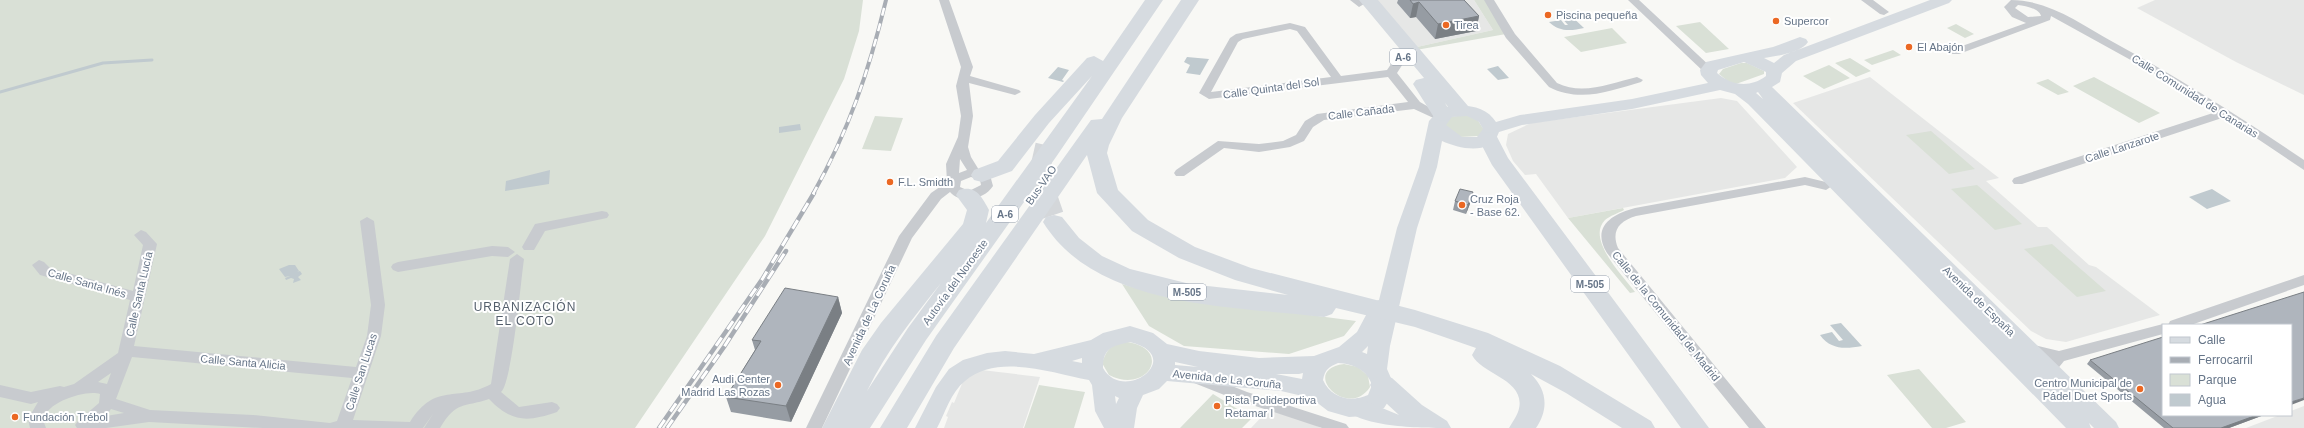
<svg xmlns="http://www.w3.org/2000/svg" width="2304" height="428" viewBox="0 0 2304 428" font-family="Arial,sans-serif">
	<style>
		.built { fill: #e6e7e6 }
		.green { fill: #d9e0d6 }
		.water { fill: #c0cacf }
		.lines { fill: none; stroke-linecap: round; stroke-linejoin: round }
		.stream { stroke: #c0cacf; stroke-width: 3 }
		.highway-tunnel-far1 { stroke: #d4d7da; stroke-width: 20; stroke-dasharray: 20 10; stroke-linecap: butt }
		.highway-tunnel { stroke: #d4d7da; stroke-width: 24; stroke-dasharray: 24 12; stroke-linecap: butt }
		.street { fill: #c8cbcf; fill-rule: evenodd }
		.secondary { fill: #d6dbe0; fill-rule: evenodd }
		.highway { fill: #d6dbe0; fill-rule: evenodd }
		.rail-far1-casing { stroke: #a8adb4; stroke-width: 4 }
		.rail-casing { stroke: #a8adb4; stroke-width: 4.5 }
		.rail-far1 { stroke: #fff; stroke-width: 2.5; stroke-dasharray: 8; stroke-linecap: butt }
		.rail { stroke: #fff; stroke-width: 3; stroke-dasharray: 10; stroke-linecap: butt }
		.wall { fill: #969ca3 }
		.shaded-wall { fill: #7a7f84 }
		.building { fill: #afb5bd; stroke: #7a7f84 }
		.poi-dot { fill: #eb6823; stroke: #fff; stroke-width: 1.5 }
		.labels { text-anchor: middle; stroke-width: 4; stroke-linejoin: round; paint-order: stroke }
		.shield { fill: #fff; stroke: #949eac; stroke-width: 1 }
		.shield-label { font-size: 10px; font-weight: bold; fill: #667588 }
		.poi-label { font-size: 11px; fill: #667588; stroke: #fff; text-anchor: start }
		.street-label { font-size: 11px; fill: #667588; stroke: #fff }
		.neighbourhood-label { font-size: 12px; letter-spacing: 1px; fill: #545f6c; stroke: #fff }
	</style>
	<rect width="100%" height="100%" fill="#f8f8f5"/>
	<path class="built" d="M1374 0H1474L1493 30 1417 47Z
		M2155 0H2304V95L2236 62 2137 8Z
		M1870 77 1999 178 1986 181 2038 227H2047L2089 265 2096 267 2160 315 2066 342 2046 339 2031 331 1793 103Z
		M1721 98 1737 101 1797 167 1785 178 1568 218 1536 174 1525 175 1513 161 1506 145 1508 134 1531 123Z
		M973 369 1040 377 1023 428H944L948 417 946 416 952 402 954 403 966 374Z
		M2304 406V428H2246L2280 415H2291V411Z
		M1269 409 1313 424 1321 428H1251Z"/>
	<path class="green" d="M0 0H863L859 31 844 79 765 236 635 428H0Z
		M1474 0H1485L1506 34 1416 50 1417 47 1493 30Z
		M1700 22 1729 49 1706 53 1676 26Z
		M1956 24 1974 34 1965 38 1947 28Z
		M1612 28 1627 43 1581 52 1564 37Z
		M1893 50 1901 55 1872 65 1864 60Z
		M1850 58 1871 71 1856 77 1835 63Z
		M1741 63H1747L1764 71V74L1736 84 1730 83 1719 74 1723 69Z
		M1829 65 1850 78 1824 89 1803 76Z
		M2094 77 2160 113 2139 123 2073 86Z
		M2048 79 2069 92 2058 95 2036 83Z
		M1466 115 1477 119 1484 130 1479 136 1460 137 1446 128V120L1449 117Z
		M875 116 903 118 891 151 862 149Z
		M1931 131 1975 169 1949 174 1906 135Z
		M1977 185 2022 224 1995 230 1951 189Z
		M1623 208 1624 210C1618 213 1610 216 1605 220 1586 239 1623 276 1635 292L1630 293 1568 218Z
		M2052 244 2106 291 2077 297 2024 249Z
		M1122 284 1163 296 1356 321 1344 336 1289 354 1184 346 1149 326Z
		M1127 342C1174 349 1147 395 1109 375L1102 363C1108 348 1110 345 1127 342Z
		M1344 364 1358 367 1368 376 1370 387C1348 421 1298 370 1344 364Z
		M1919 369 1966 422 1946 428H1932L1887 375Z
		M1039 385 1085 392 1074 428H1024Z
		M1213 394 1252 418 1242 428H1180Z"/>
	<path class="water" d="M1568 13 1584 28C1571 31 1559 32 1549 22L1561 20 1565 25H1568L1559 15Z
		M1187 57 1209 59 1200 75 1186 73 1190 65 1184 62Z
		M1498 66 1509 78 1498 80 1487 69Z
		M1058 67 1069 70 1062 80 1064 81 1063 82 1048 78Z
		M800 124 801 130 779 133V127Z
		M550 170 549 184 505 191 506 181Z
		M2212 189 2231 201 2207 209 2189 197Z
		M289 265H295L299 271 297 272 300 271 302 274 298 277 301 280 293 283 294 279 291 278 286 280 285 278 290 276 285 277 279 269Z
		M1841 323 1862 346C1845 349 1831 350 1820 335L1832 332 1839 341 1843 340 1830 325Z"/>
	<g class="lines">
		<path class="stream" d="M0 92 103 63 152 60"/>
		<path class="highway-tunnel-far1" d="M1044 194 1040 169 1047 138"/>
		<path class="highway-tunnel" d="M1044 193 1054 222"/>
		<path class="street" d="M939 0H949L973 67 970 76 1019 90 1021 92 1015 95 969 83 973 116 968 147 971 157 979 170 990 175 993 186C985 199 961 205 950 192L941 199 912 238 822 428H806L899 236 931 193 947 182 946 164 958 137 961 116 956 86 961 67ZM960 159 967 170 959 173ZM971 177 980 180 981 185 969 191 960 187 961 181Z
			M1350 0H1361L1364 4 1359 7Z
			M1484 0H1494L1515 34 1557 83C1583 96 1611 83 1637 77L1643 80 1641 82C1610 91 1580 103 1549 87L1506 38Z
			M1628 0H1639L1712 68 1714 70 1712 72H1704Z
			M1861 0H1873L1889 12 1884 15 1880 14Z
			M2011 0C2049 0 2081 24 2113 42 2179 78 2242 118 2304 160V170L2225 117 2022 184H2014L2012 181 2014 178 2216 112 2147 69 2051 16 2050 20 1959 54H1951L1949 52 1951 50 2026 23 2012 17 2004 7ZM2018 5C2025 6 2039 8 2041 16L2028 17 2015 8Z
			M1290 23 1305 27 1341 76 1387 70 1398 54H1406L1408 56 1397 73 1420 102 1446 117 1440 121 1414 109 1324 120 1313 127 1304 141 1290 147 1259 152 1224 148 1184 176H1176L1174 173 1176 170 1218 141 1259 144 1283 141 1296 135 1305 121 1317 114 1408 102 1388 77 1209 99 1199 93 1230 38 1236 34ZM1290 29 1297 31 1331 77 1211 92 1238 42 1243 39Z
			M1805 177 1830 183 1832 186 1826 190 1805 185 1636 216C1619 221 1611 231 1618 248L1766 428H1749L1607 253C1591 227 1612 214 1635 208Z
			M602 211 607 212 609 215 607 218 545 231 534 250H524L522 247 535 224Z
			M367 217 374 221 385 305 381 336 353 420 410 422C436 381 457 403 491 384L510 259 517 254 524 259C521 279 512 383 501 392L519 407 552 402 557 404 560 408 557 412C528 422 512 423 489 399 463 408 457 400 440 428H424L433 414 423 428H263L149 422 106 428H77L75 425 78 421 99 403 100 394C87 389 46 402 44 419 43 421 45 425 46 428H30L28 419 38 402 31 404 0 397V385L31 392 60 386 64 387 74 384 118 353 130 300 40 275 32 265 39 260 44 262 50 268 133 291 143 245 134 235 141 230 146 232 157 244 134 346 356 367 367 336 371 305 360 221ZM132 357 352 378 337 421 330 423 253 415 150 410 116 399ZM111 373 107 384 98 382ZM111 409 124 413 106 416Z
			M492 246 508 247 515 252 508 257 492 256 398 272 393 270 391 267 393 264 398 262Z
			M2304 275V285L2191 325H2168L2170 321Z
			M2163 324 2167 325H2163V334L2064 361C2056 371 2051 379 2037 375L2035 371 2037 367 2045 365 2049 360 2025 353 2023 349 2025 345 2030 344 2059 351Z
			M1199 373 1247 392 1346 424 1349 428H1322L1237 400 1194 383 1192 379 1194 375Z"/>
		<path class="secondary" d="M1930 0H1952L1949 3 1796 61 1782 73 1780 82 1772 87 2116 422 2119 428H2094L2089 423 2091 428H2066L1748 104 1735 94 1720 90 1632 109 1522 125 1499 132C1491 156 1460 149 1442 141L1437 167 1417 228 1390 346 1387 369 1394 385 1393 394 1384 408 1364 416 1349 417 1328 411 1311 398 1281 391 1167 381 1159 389 1143 395 1137 408 1134 428H1104L1095 411 1092 385 1089 380C1052 373 997 353 965 381 951 392 945 413 937 428H915L936 387 949 369 963 360 987 353 1005 351 1034 354 1091 340 1103 333 1130 326 1153 333 1167 344 1199 351 1259 358 1314 356 1339 347 1357 332 1373 302 1379 300 1397 228 1419 167 1429 121 1441 108C1460 103 1485 104 1496 122L1520 115 1632 99 1708 83 1701 75 1700 70 1706 62 1773 47 1800 37 1806 39 1808 42C1801 53 1776 56 1764 58L1774 63 1784 55ZM1744 62 1766 72V76C1750 88 1732 86 1717 73L1718 70ZM1758 92 1763 99 1756 93ZM1467 116 1479 122 1483 129 1477 137H1462L1446 125 1452 117ZM1130 342C1187 356 1124 405 1103 368 1103 348 1112 346 1130 342ZM1368 346 1367 354 1362 352ZM1082 358V363L1072 361ZM1175 362 1198 367 1175 365ZM1338 363C1354 364 1367 370 1372 385L1368 395C1351 403 1331 398 1323 380 1325 369 1329 367 1338 363ZM1303 373 1302 379 1276 374H1299ZM1115 396 1119 398 1116 404Z"/>
		<path class="highway" d="M1145 0H1163L1056 157 926 340 870 428H822L862 350 881 323 963 224 967 210 956 195 959 190C976 185 982 197 989 210L986 223 1092 76 1049 123 1012 171 982 182 974 180 971 175 974 170 998 161 1035 115 1087 58 1094 56 1103 61ZM941 283 908 328 867 391C887 350 913 318 941 283Z
			M1181 0H1199L1122 118 1109 145 1107 153 1118 190 1148 220 1195 247 1251 268 1415 310 1488 333 1560 366 1651 421 1655 428H1622L1566 393 1531 374C1547 390 1549 409 1536 428H1509C1512 423 1516 417 1518 412 1529 380 1482 375 1472 355L1476 348 1415 327 1336 308 1332 314 1324 317C1234 306 1096 309 1043 222L1046 217 1054 215 1062 217 1079 238 1102 256 1130 269 1190 284 1288 295 1235 280 1179 258 1132 231 1097 193 1087 155 954 348 907 428H880L936 336 1091 120 1102 119Z
			M1359 0H1378L1468 106 1471 110 1468 114C1456 117 1452 112 1445 103L1452 115 1449 119 1442 121 1435 119 1413 84 1416 80 1424 78Z
			M1488 132 1495 133 1508 158 1709 428H1681L1492 165 1478 138 1481 133Z
			M1383 375 1392 378 1422 405 1447 421 1451 428C1425 428 1360 428 1345 408L1349 401 1358 398 1399 415 1374 392 1370 385 1374 378Z"/>
		<g class="rail-far1-casing">
			<path id="rail-far1" d="M813 194C849 130 869 71 886 0"/>
		</g>
		<g class="rail-casing">
			<path id="rail" d="M659 428 763 278 814 193
				M667 428 724 347 786 251"/>
		</g>
		<use href="#rail-far1" class="rail-far1"/>
		<use href="#rail" class="rail"/>
	</g>
	<path class="wall" d="M1398 0H1464L1479 16 1476 31 1435 39 1416 17 1410 18 1397 3Z
		M1455 201H1471L1466 214 1453 210Z
		M838 297 842 313 791 422 731 412 726 397 755 350 752 340Z
		M2090 360 2163 415H2264L2229 428H2164L2087 364Z"/>
	<path class="shaded-wall" d="M1419 2 1416 17 1410 18 1413 4Z
		M1479 16 1476 31 1435 39 1438 24Z
		M1473 192 1471 201 1466 214 1468 205Z
		M838 297 842 313 791 422 786 406Z
		M2304 398V400L2291 405V402Z
		M2257 415H2264L2229 428H2221Z"/>
	<path class="building" d="M1410 0H1464L1479 16 1438 24 1419 2 1413 4Z
		M1460 189 1473 192 1468 205 1455 201Z
		M785 288 838 297 786 406 726 397 761 341 752 340Z
		M2304 292V398L2291 402V325H2200Z
		M2163 337V415H2257L2221 428H2173L2090 360Z"/>
	<g class="poi-dot">
		<circle cx="1548" cy="15" r="4"/>
		<circle cx="1776" cy="21" r="4"/>
		<circle cx="1446" cy="25" r="4"/>
		<circle cx="1909" cy="47" r="4"/>
		<circle cx="890" cy="182" r="4"/>
		<circle cx="1462" cy="205" r="4"/>
		<circle cx="778" cy="385" r="4"/>
		<circle cx="2140" cy="389" r="4"/>
		<circle cx="1217" cy="406" r="4"/>
		<circle cx="15" cy="417" r="4"/>
	</g>
	<g class="labels">
		<g class="shield">
			<rect x="1390" y="49" width="26" height="16" rx="3"/>
			<rect x="992" y="206" width="26" height="16" rx="3"/>
			<rect x="1571" y="276" width="38" height="16" rx="3"/>
			<rect x="1168" y="284" width="38" height="16" rx="3"/>
		</g>
		<g class="shield-label">
			<text x="1403" y="61">A-6</text>
			<text x="1005" y="218">A-6</text>
			<text x="1590" y="288">M-505</text>
			<text x="1187" y="296">M-505</text>
		</g>
		<g class="poi-label">
			<text x="1556" y="19">Piscina pequeña</text>
			<text x="1784" y="25">Supercor</text>
			<text x="1454" y="29">Tirea</text>
			<text x="1917" y="51">El Abajón</text>
			<text x="898" y="186">F.L. Smidth</text>
			<text x="1470" y="203">Cruz Roja<tspan x="1470" dy="13">- Base 62.</tspan></text>
			<text x="770" y="383" text-anchor="end">Audi Center<tspan x="770" dy="13">Madrid Las Rozas</tspan></text>
			<text x="2132" y="387" text-anchor="end">Centro Municipal de<tspan x="2132" dy="13">Pádel Duet Sports</tspan></text>
			<text x="1225" y="404">Pista Polideportiva<tspan x="1225" dy="13">Retamar I</tspan></text>
			<text x="23" y="421">Fundación Trébol</text>
		</g>
		<g class="street-label">
			<text transform="translate(1271 88) rotate(-8)" y="4">Calle Quinta del Sol</text>
			<text transform="translate(2195 96) rotate(32)" y="4">Calle Comunidad de Canarias</text>
			<text transform="translate(1361 112) rotate(-7)" y="4">Calle Cañada</text>
			<text transform="translate(2122 147) rotate(-18)" y="4">Calle Lanzarote</text>
			<text transform="translate(1041 185) rotate(-55)" y="4">Bus-VAO</text>
			<text transform="translate(955 282) rotate(-54)" y="4">Autovía del Noroeste</text>
			<text transform="translate(87 283) rotate(16)" y="4">Calle Santa Inés</text>
			<text transform="translate(139 294) rotate(-77)" y="4">Calle Santa Lucía</text>
			<text transform="translate(1979 301) rotate(44)" y="4">Avenida de España</text>
			<text transform="translate(869 315) rotate(-65)" y="4">Avenida de La Coruña</text>
			<text transform="translate(1666 316) rotate(51)" y="4">Calle de la Comunidad de Madrid</text>
			<text transform="translate(243 362) rotate(5)" y="4">Calle Santa Alicia</text>
			<text transform="translate(361 372) rotate(-72)" y="4">Calle San Lucas</text>
			<text transform="translate(1227 379) rotate(6)" y="4">Avenida de La Coruña</text>
		</g>
		<g class="neighbourhood-label">
			<text x="525" y="311">URBANIZACIÓN<tspan x="525" dy="14">EL COTO</tspan></text>
		</g>
	</g>
	<rect x="2162" y="324" width="130" height="92" fill="#ffffff" stroke="#c2c8cf"/>
	<rect x="2170" y="337" width="20" height="6" fill="#d6dbe0" stroke="#c2c8cf"/>
	<text x="2198" y="344" font-size="12" fill="#667588">Calle</text>
	<rect x="2170" y="357" width="20" height="6" fill="#a8adb4" stroke="#c2c8cf"/>
	<text x="2198" y="364" font-size="12" fill="#667588">Ferrocarril</text>
	<rect x="2170" y="374" width="20" height="12" fill="#d9e0d6" stroke="#c2c8cf"/>
	<text x="2198" y="384" font-size="12" fill="#667588">Parque</text>
	<rect x="2170" y="394" width="20" height="12" fill="#c0cacf" stroke="#c2c8cf"/>
	<text x="2198" y="404" font-size="12" fill="#667588">Agua</text>
</svg>
